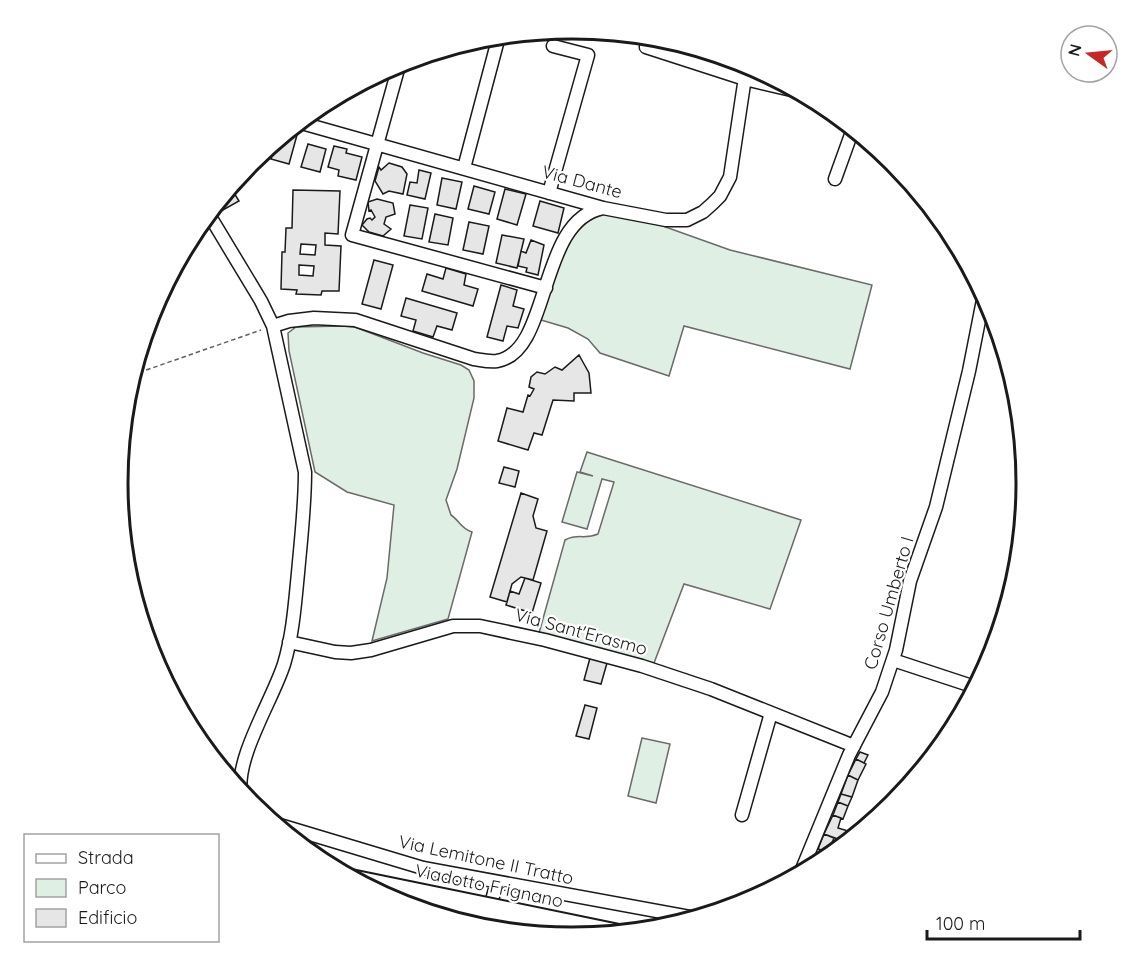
<svg xmlns="http://www.w3.org/2000/svg" width="1143" height="966" viewBox="0 0 1143 966" font-family="Quicksand,sans-serif">
	<style>
		.green { fill: #e0efe3; stroke: #6a6a6a; stroke-width: 1.5 }
		.building { fill: #e6e6e6; stroke: #1a1a1a; stroke-width: 1.5; fill-rule: evenodd }
		.lines { fill: none; stroke-linecap: round; stroke-linejoin: round }
		.minor-casing { stroke: #1a1a1a; stroke-width: 15 }
		.path { stroke: #5f5f5f; stroke-width: 1.5; stroke-dasharray: 4.5 3; stroke-linecap: butt }
		.minor { stroke: #fff; stroke-width: 12 }
		.highway-bridge-casing { stroke: #1a1a1a; stroke-width: 20; stroke-linecap: butt }
		.highway-bridge { stroke: #fff; stroke-width: 16 }
		.labels { text-anchor: middle; stroke-width: 4.5; stroke-linejoin: round; paint-order: stroke }
		.street-label { font-size: 18px; fill: #1a1a1a; stroke: #fff }
		.rim { fill: none; stroke: #1a1a1a; stroke-width: 3 }
	</style>
	<rect width="100%" height="100%" fill="#fff"/>
	<path class="green" d="M655 37 703 50 700 59 660 45Z
		M604 214 660 225 730 250 872 285 850 369 684 326 669 376 600 353 588 339 568 328 541 320C553 284 562 226 604 214Z
		M342 326 355 327 423 353 461 365 469 370 474 381V398L457 469 446 500 451 515C459 520 461 529 472 532L448 619 372 641 387 578 394 505 347 492 315 472 289 351 288 333 296 327Z
		M587 452 801 520 770 609 684 584 654 663 539 633 565 540C579 533 584 540 598 534L614 482 602 479 587 529 562 522 577 472 593 476 580 472Z
		M642 738 670 744 656 803 628 796Z"/>
	<path class="building" d="M286 132 297 135 289 164 271 159 276 141Z
		M308 144 326 149 320 172 301 167Z
		M334 146 347 149 346 153 362 157 356 180 338 176 339 170 328 167Z
		M264 150 266 151 263 160 254 158Z
		M389 163 402 167 407 174 403 194 389 191 383 194 375 181 379 167 381 170Z
		M419 170 431 173 425 199 407 195 410 182 417 183Z
		M442 178 462 182 456 209 437 205Z
		M234 181 236 184 231 188 239 201 223 210 218 201Z
		M474 186 495 192 489 214 468 209Z
		M505 189 526 194 517 225 497 219Z
		M293 190 340 191 338 234 325 233V245L341 246 339 291H322L321 295 296 294 297 290 281 289 282 252H285L286 228H292ZM301 244 316 245 315 255 300 254ZM299 265 314 266 313 276 299 275Z
		M377 199 393 203 395 214 386 217 384 224 391 229 383 236 369 232 362 225 367 219 370 218 372 220 375 217 371 210 369 211 368 202Z
		M540 201 564 208 558 233 533 226Z
		M410 205 428 208 422 239 404 236Z
		M435 214 453 218 448 245 429 242Z
		M469 222 489 226 483 254 463 250Z
		M502 235 524 239 517 268 496 263Z
		M531 240 544 245 538 275 526 272 527 268 518 266 521 251 526 253Z
		M374 260 393 265 381 309 362 304Z
		M446 268 466 274 464 285 478 289 473 306 422 291 427 274 443 279Z
		M501 285 517 290 513 306 524 309 518 328 507 326 503 341 487 337Z
		M406 298 457 313 452 330 437 326 433 337 413 331 416 320 401 316Z
		M579 355 589 373 591 393H574V401L553 400 542 435 534 433 528 450 498 441 507 408 523 412 528 395 530 396 534 389 529 387 531 377 537 372 545 374 555 367 562 370Z
		M504 467 519 471 515 487 499 483Z
		M521 493 538 499 533 516 536 528 547 531 533 580 521 577 512 584 507 602 490 597Z
		M525 578 541 583 532 613 506 605 510 591 519 594Z
		M590 658 607 663 601 684 584 680Z
		M585 705 597 708 589 739 576 736Z
		M860 752 868 755 864 763 856 759Z
		M856 759 866 764 858 780 848 775Z
		M848 775 858 780 852 797 841 794Z
		M841 794 852 797 848 806 838 802Z
		M838 802 848 806 843 819 833 815Z
		M833 815 841 818 838 828 848 831 846 842 824 834Z
		M824 834 834 838 828 852 818 849Z"/>
	<g class="lines">
		<g class="minor-casing">
			<path id="minor" d="M648 36 646 47 745 79 800 92
				M400 62 352 235 546 288
				M298 122 603 208 666 220H687L703 212 712 204 720 196 730 177 747 64
				M464 168 499 36
				M835 179 853 129
				M549 193 588 55 553 46
				M208 213 261 301 273 326 305 472C305 506 301 539 298 573 295 603 293 634 284 664 273 699 235 758 241 793
				M273 326 289 321 314 318 355 320 474 359C481 360 489 362 497 361 552 352 537 220 603 208
				M289 642 335 652 351 653 371 650 453 626H480L545 640 642 666 711 689 854 746
				M893 660 975 687
				M742 815 771 713
				M273 823 423 868 695 918
				M800 874 849 755 882 692 896 650 910 581 936 507 969 371 984 295
				M484 929 497 882"/>
		</g>
		<path class="path" d="M663 38 667 41 702 52
			M132 375 261 330"/>
		<use href="#minor" class="minor"/>
		<g class="highway-bridge-casing">
			<path id="highway-bridge" d="M351 878 619 933
				M394 901 578 937"/>
		</g>
		<use href="#highway-bridge" class="highway-bridge"/>
	</g>
	<g class="labels">
		<g class="street-label">
			<text transform="translate(582 182) rotate(15)" y="6">Via Dante</text>
			<text transform="translate(889 603) rotate(-74)" y="6">Corso Umberto I</text>
			<text transform="translate(581 632) rotate(15)" y="6">Via Sant'Erasmo</text>
			<text transform="translate(486 860) rotate(12)" y="6">Via Lemitone II Tratto</text>
			<text transform="translate(489 886) rotate(12)" y="6">Viadotto Frignano</text>
		</g>
	</g>
	<path d="M0 0H1143V966H0ZM128 483a444 444 0 1 1 888 0a444 444 0 1 1-888 0Z" fill="#fff" fill-rule="evenodd"/>
	<path class="rim" d="M128 483a444 444 0 1 1 888 0a444 444 0 1 1-888 0Z"/>
	<rect x="24" y="834" width="195" height="108" fill="#ffffff" stroke="#a3a3a3" stroke-width="1.5"/>
	<rect x="36" y="854" width="30" height="9" fill="#ffffff" stroke="#a3a3a3" stroke-width="1.5"/>
	<text x="78" y="864" font-size="18" fill="#1a1a1a">Strada</text>
	<rect x="36" y="879" width="30" height="18" fill="#e0efe3" stroke="#a3a3a3" stroke-width="1.5"/>
	<text x="78" y="894" font-size="18" fill="#1a1a1a">Parco</text>
	<rect x="36" y="909" width="30" height="18" fill="#e6e6e6" stroke="#a3a3a3" stroke-width="1.5"/>
	<text x="78" y="924" font-size="18" fill="#1a1a1a">Edificio</text>
	<g transform="translate(1089 54) rotate(285)"><circle r="28" fill="#ffffff" stroke="#a3a3a3" stroke-width="1.5"/>
	<path d="M0-4.5L10 22L0 15L-10 22Z" fill="#c62828"/>
	<text y="-9" font-size="16" font-weight="bold" text-anchor="middle" fill="#1a1a1a">N</text>
	</g>
	<path d="M927 930v9h153v-9" fill="none" stroke="#1a1a1a" stroke-width="3"/>
	<text x="936" y="930" font-size="18" fill="#1a1a1a" stroke="#ffffff" stroke-width="4.5" paint-order="stroke">100 m</text>
</svg>
